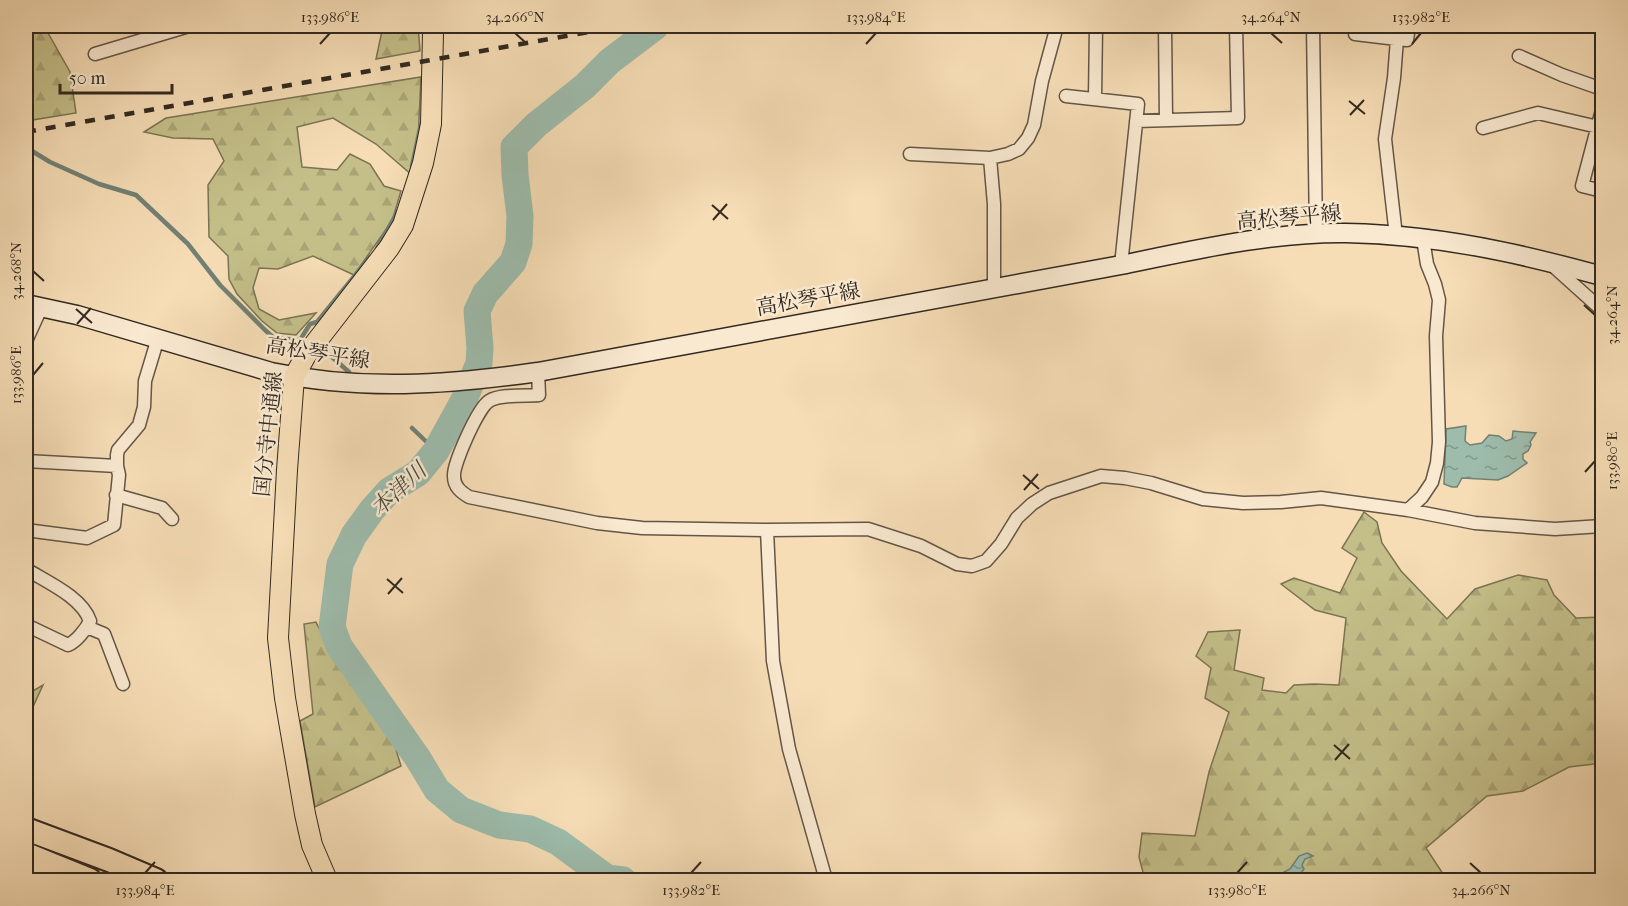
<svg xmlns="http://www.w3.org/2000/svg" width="1628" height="906" viewBox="0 0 1628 906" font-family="'IM FELL French Canon','Noto Serif JP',serif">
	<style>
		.forest { fill: url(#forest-firs); stroke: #7b7454; stroke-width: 1.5 }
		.water { fill: url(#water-ripples); stroke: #728174; stroke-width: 1.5 }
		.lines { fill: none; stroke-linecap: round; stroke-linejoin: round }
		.stream { stroke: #728174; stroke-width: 4.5 }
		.river { stroke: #9dbcac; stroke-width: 27 }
		.street-casing { stroke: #635646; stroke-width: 15 }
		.secondary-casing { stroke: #322920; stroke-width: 21 }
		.primary-casing { stroke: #322920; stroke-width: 22 }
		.highway-casing { stroke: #322920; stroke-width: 26 }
		.street { stroke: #f9e9d0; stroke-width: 12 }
		.secondary { stroke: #f9e9d0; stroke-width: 18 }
		.primary { stroke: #f6ddb6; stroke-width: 20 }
		.highway { stroke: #f6ddb6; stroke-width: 22 }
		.rail { stroke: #322920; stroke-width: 4.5; stroke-dasharray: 10 10; stroke-linecap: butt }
		.ticks { fill: none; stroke: #322920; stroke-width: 2 }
		.labels { text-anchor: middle; stroke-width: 5; stroke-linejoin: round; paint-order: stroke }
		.street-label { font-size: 21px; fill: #322920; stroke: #f9e9d0 }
		.water-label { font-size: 22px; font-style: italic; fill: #4d4e43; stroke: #f9e9d0 }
		.neatline { fill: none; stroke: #322920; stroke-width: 2 }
		.ticks-label { font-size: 15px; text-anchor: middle; fill: #322920 }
	</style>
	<defs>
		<pattern id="forest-firs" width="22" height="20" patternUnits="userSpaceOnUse" patternTransform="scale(1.5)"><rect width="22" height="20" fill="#c4bf89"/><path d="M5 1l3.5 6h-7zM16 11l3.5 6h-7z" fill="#a9a476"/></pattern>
		<pattern id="water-ripples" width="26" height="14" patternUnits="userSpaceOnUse" patternTransform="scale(1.5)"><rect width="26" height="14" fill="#9dbcac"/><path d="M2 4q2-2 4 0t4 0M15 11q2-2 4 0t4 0" fill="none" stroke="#81998c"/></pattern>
	</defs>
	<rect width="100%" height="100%" fill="#f6ddb6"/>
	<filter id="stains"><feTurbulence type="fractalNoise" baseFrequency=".00333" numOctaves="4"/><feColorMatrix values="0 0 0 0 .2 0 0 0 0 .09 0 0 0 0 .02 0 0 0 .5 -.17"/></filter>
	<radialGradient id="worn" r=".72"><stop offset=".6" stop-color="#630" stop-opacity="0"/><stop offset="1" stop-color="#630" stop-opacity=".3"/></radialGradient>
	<path class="forest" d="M26 26H44L70 72 76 113 26 121Z
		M383 26H418L420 51 376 59Z
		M421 77 418 142 412 175 376 144 333 118 297 127 302 167 337 170 350 154 370 164 384 186 401 191 392 221 354 275 313 256 278 269 259 268 253 288 259 309 279 320 316 313 296 335 277 333 262 321 237 294 229 279 228 256 209 237 208 185 224 161 213 139 173 138 144 132 166 118Z
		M1364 512 1377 522 1382 543 1401 571 1447 619 1475 589 1518 575 1547 580 1554 595 1576 618 1602 617V763L1569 767 1523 791 1487 796 1426 848 1447 880H1145L1139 857 1142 833 1195 836 1209 772 1229 712 1205 698 1211 668 1196 656 1208 632 1240 630 1234 670 1264 678 1262 690 1286 693 1294 685 1314 684 1339 685 1346 618 1315 610 1281 584 1294 578 1340 593 1357 558 1342 548Z
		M316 622 332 655 391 733 401 766 315 807 300 721 313 714 304 624Z
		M43 685 27 720 26 733V695Z"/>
	<path class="water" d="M1466 426 1465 441 1470 445 1482 443 1489 435 1499 436 1506 441 1512 439 1513 431 1536 433 1530 442 1531 445 1528 451 1523 454V459L1527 463 1508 476 1498 480 1462 478 1457 487H1452L1444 484 1446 429Z
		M1307 853 1313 856 1305 859 1302 865 1304 869 1300 874 1290 877 1288 880H1276L1280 878 1282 873 1290 869 1299 856Z"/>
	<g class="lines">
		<path class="stream" d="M32 151 50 162 99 184 136 195 188 244 220 285 265 330 274 338 301 340
			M412 166 421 124
			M377 248 398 211
			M300 340 310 324 317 322 370 257
			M325 351 349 372
			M412 428 436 451"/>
		<path class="river" d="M623 880 607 878 558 842 530 829 499 825 461 810 437 790 417 757 339 646 332 627 340 564 354 535 372 510 389 491 418 473 436 451 464 400 479 363 480 348 477 311 485 294 513 262 519 244 520 216 515 175 514 147 536 125 585 86 610 61 655 27V26"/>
		<g class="street-casing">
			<path id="street" d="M1165 26 1166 120
				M1313 26 1316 234
				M1355 26V34L1397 39
				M95 54 189 26
				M1519 56 1562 75 1602 89
				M1066 96 1138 104 1121 265
				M1095 99 1096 26
				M1602 110 1582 186 1602 191
				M1136 121 1238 118 1236 26
				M1483 128 1538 113 1598 127
				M910 154 990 158 1008 154 1019 149 1028 138 1034 125 1042 81 1057 26
				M990 158 994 204V288
				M1396 236 1385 139 1394 78 1397 39 1407 40 1409 26
				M1552 265 1602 310
				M26 341 42 306
				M538 372 539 395C525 396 500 394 489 401 478 408 453 464 454 476 454 487 461 492 469 497L597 523 642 528 767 530 868 529 921 546 957 564 972 566 986 561 1001 544 1017 518 1032 504 1049 493 1101 476 1125 478 1151 483 1203 499 1243 503 1281 502 1321 498 1408 510 1475 523 1555 529 1602 526
				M26 461 117 466
				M116 495 162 508 172 519
				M1408 510 1422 497 1432 482 1437 463 1439 442 1436 336 1439 300 1435 284 1427 264 1423 239
				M26 530 87 538 114 525 119 475 117 466V455L118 450 139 425 144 407 145 381 158 338
				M767 530 773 661 789 749 826 880
				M26 569C47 582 82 597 90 621 86 629 77 641 68 645L26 625
				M87 627 104 634 123 684"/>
		</g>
		<g class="secondary-casing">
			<path id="secondary" d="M26 304 77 315 271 372C361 391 448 385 538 372L1121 265C1194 250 1271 232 1346 233 1396 234 1452 241 1500 251 1535 258 1569 267 1602 276"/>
		</g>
		<g class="primary-casing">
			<path id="primary" d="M327 880 312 845 305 814 285 698 278 638 287 470 294 377 306 355 389 248 403 225 423 163 431 124 433 33 432 26"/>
		</g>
		<g class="highway-casing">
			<path id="highway" d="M26 829 109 860 156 880
				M26 854 90 880
				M26 877 35 880"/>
		</g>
		<use href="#street" class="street"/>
		<use href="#secondary" class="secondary"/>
		<use href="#primary" class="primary"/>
		<use href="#highway" class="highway"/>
		<path class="rail" d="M26 132 622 26"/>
	</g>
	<path class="ticks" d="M515 33 526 43M1271 33 1282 43M320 44 330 33M866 44 876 33M1412 44 1421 33M1349 101 1365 114M1350 115 1364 100M712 205 728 219M713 220 727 204M33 271 44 281M1584 305 1595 315M76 309 92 323M77 324 91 308M33 375 43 363M1585 472 1595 461M1023 475 1039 489M1024 490 1038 474M387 579 403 593M388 594 402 578M1334 745 1350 759M1335 760 1349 744M1470 863 1481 873M145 873 155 862M691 873 701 862M1237 873 1247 862"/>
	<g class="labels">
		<g class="street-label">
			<text transform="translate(1289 217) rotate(-5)" y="7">高松琴平線</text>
			<text transform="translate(808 299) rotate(-10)" y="7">高松琴平線</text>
			<text transform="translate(318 353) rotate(9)" y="7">高松琴平線</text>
			<text transform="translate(268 434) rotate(-84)" y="7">国分寺中通線</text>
		</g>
		<g class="water-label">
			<text transform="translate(398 489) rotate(-43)" y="8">本津川</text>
		</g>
	</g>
	<rect width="1628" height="906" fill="none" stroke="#f6ddb6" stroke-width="66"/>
	<path d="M60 84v9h112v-9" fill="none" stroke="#322920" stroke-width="3"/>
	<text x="69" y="84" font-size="18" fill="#322920" stroke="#f9e9d0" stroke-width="4.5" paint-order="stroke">50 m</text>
	<rect x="33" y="33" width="1562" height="840" class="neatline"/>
	<g class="ticks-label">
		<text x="330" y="22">133.986°E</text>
		<text x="515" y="22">34.266°N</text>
		<text x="876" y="22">133.984°E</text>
		<text x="1271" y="22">34.264°N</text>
		<text x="1421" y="22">133.982°E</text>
		<text transform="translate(16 271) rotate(-90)" y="5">34.268°N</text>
		<text transform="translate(1612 315) rotate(-90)" y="5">34.264°N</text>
		<text transform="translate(16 375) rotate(-90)" y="5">133.986°E</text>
		<text transform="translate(1612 461) rotate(-90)" y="5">133.980°E</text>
		<text x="145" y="895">133.984°E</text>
		<text x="691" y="895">133.982°E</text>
		<text x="1237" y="895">133.980°E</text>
		<text x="1481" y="895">34.266°N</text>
	</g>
	<rect width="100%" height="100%" filter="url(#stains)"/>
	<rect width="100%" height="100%" fill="url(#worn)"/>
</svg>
